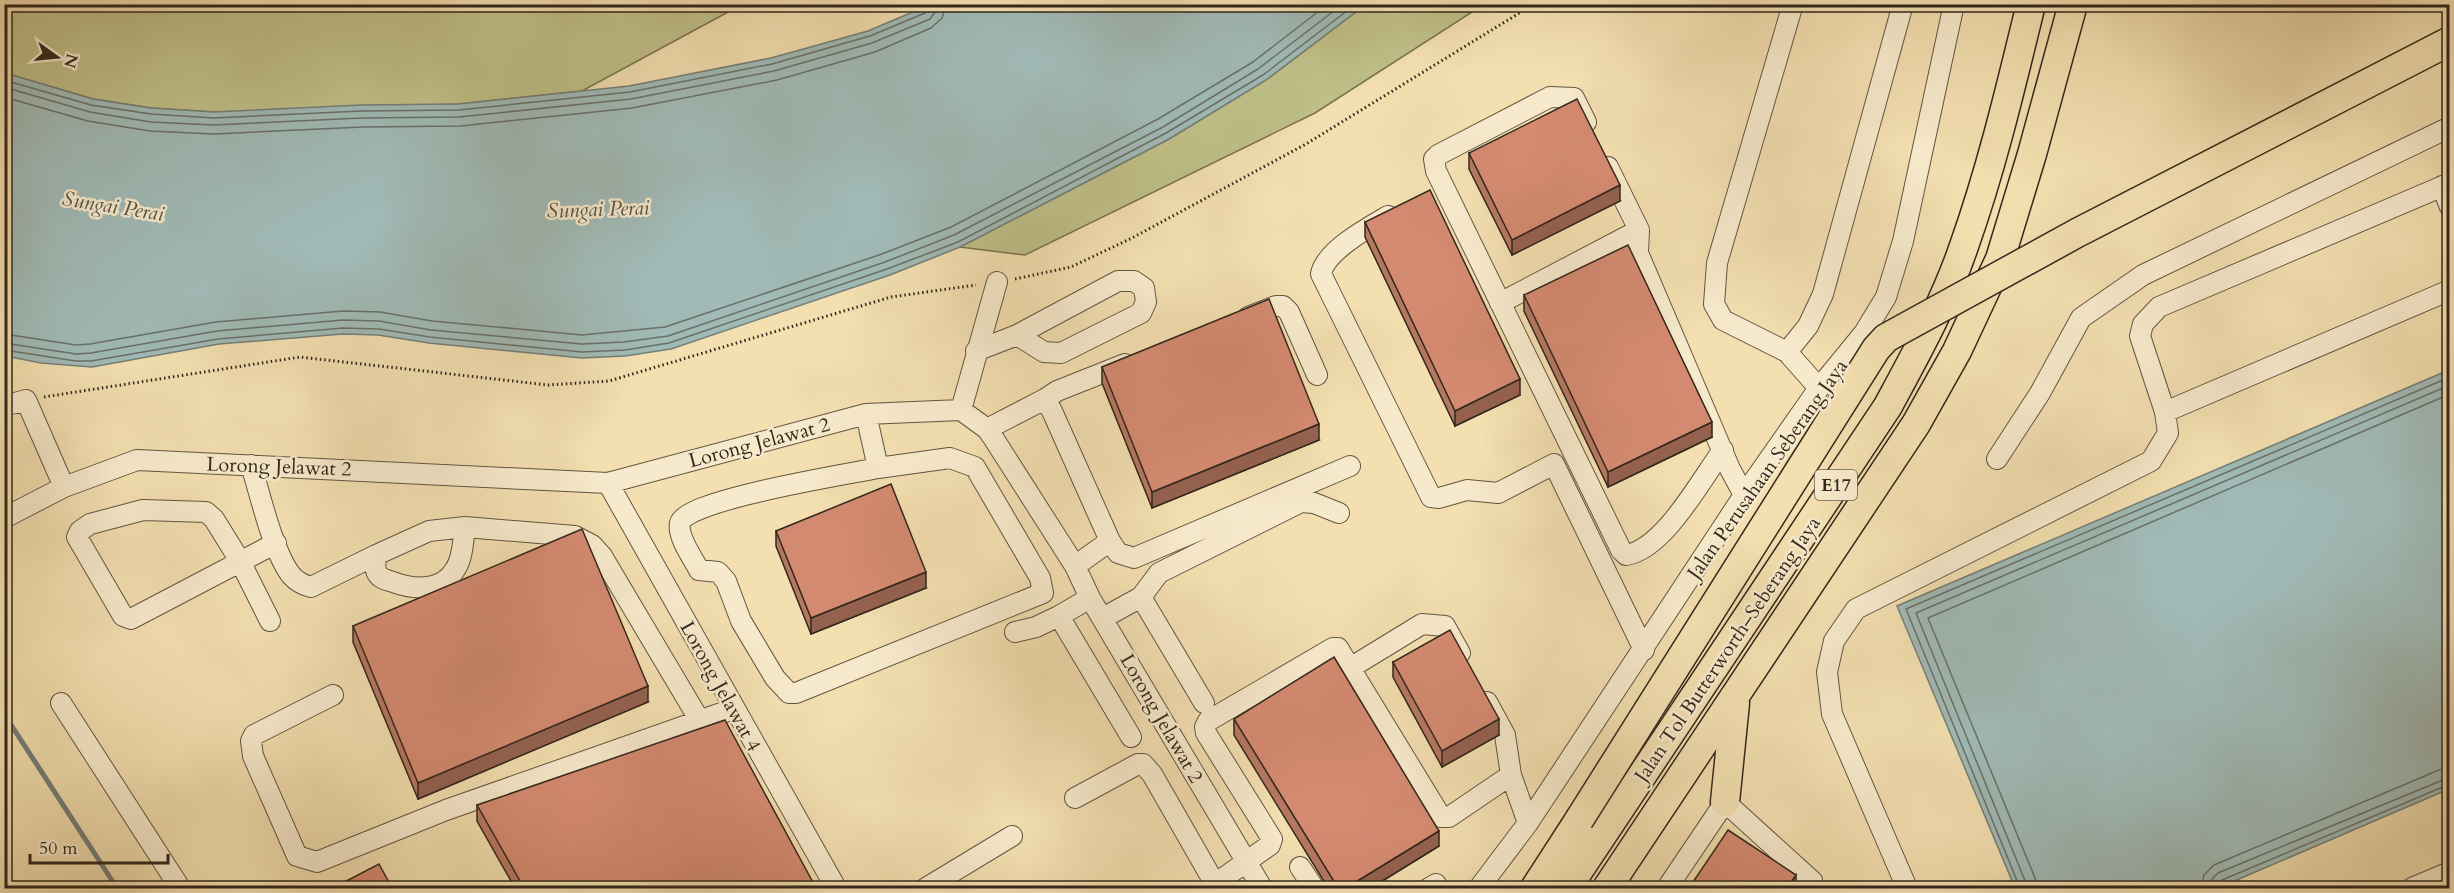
<svg xmlns="http://www.w3.org/2000/svg" width="2454" height="893" viewBox="0 0 2454 893" font-family="Cardo,serif">
	<style>
		.green { fill: #c0c088; stroke: #797452; stroke-width: 1.5 }
		.water { fill: #a0bab6; stroke: #747f78; stroke-width: 1.5 }
		.lines { fill: none; stroke-linecap: round; stroke-linejoin: round }
		.shore { stroke: #697069; stroke-width: 1.5 }
		.stream { stroke: #747f78; stroke-width: 5 }
		.minor-casing { stroke: #625541; stroke-width: 22 }
		.highway-casing { stroke: #32271c; stroke-width: 31 }
		.path { stroke: #32271c; stroke-width: 3; stroke-dasharray: 1.5 3; stroke-linecap: butt }
		.minor { stroke: #f7eacc; stroke-width: 20 }
		.highway { stroke: #f3dfb0; stroke-width: 28 }
		.highway-bridge-casing { stroke: #32271c; stroke-width: 31; stroke-linecap: butt }
		.highway-bridge { stroke: #f3dfb0; stroke-width: 28 }
		.wall { fill: #b67761; stroke: #32271c; stroke-width: 1.5 }
		.shaded-wall { fill: #94614f; stroke: #32271c; stroke-width: 1.5 }
		.building { fill: #d48a71; stroke: #32271c; stroke-width: 1.5 }
		.labels { text-anchor: middle; stroke-width: 5; stroke-linejoin: round; paint-order: stroke }
		.shield { fill: #f7eacc; stroke: #6d6251; stroke-width: 1.5 }
		.shield-label { font-size: 18px; font-weight: bold; fill: #32271c }
		.street-label { font-size: 20px; fill: #32271c; stroke: #f7eacc }
		.water-label { font-size: 21px; font-style: italic; fill: #53534a; stroke: #f7eacc }
	</style>
	<rect width="100%" height="100%" fill="#f3dfb0"/>
	<filter id="stains"><feTurbulence type="fractalNoise" baseFrequency=".00333" numOctaves="4"/><feColorMatrix values="0 0 0 0 .2 0 0 0 0 .09 0 0 0 0 .02 0 0 0 .5 -.17"/></filter>
	<radialGradient id="worn" r=".72"><stop offset=".6" stop-color="#630" stop-opacity="0"/><stop offset="1" stop-color="#630" stop-opacity=".3"/></radialGradient>
	<path class="green" d="M4 5H741L582 91 459 104 214 112 151 108 93 99 5 73Z
		M1365 5H1483L1315 113 1025 255 960 247 1169 139 1266 80Z"/>
	<path class="water" d="M929 5H1365L1266 80 1169 139 960 247 890 275 671 349 625 356 582 358 429 343 378 335 343 334 219 344 92 367 41 363 5 356V73L93 99 151 108 214 112 362 105 459 104 629 86 771 58 868 31Z
		M2449 370V789L2218 888H2015L1897 606Z"/>
	<g class="lines">
		<path class="shore" d="M4 80 91 105 151 114 214 118 362 111 459 110 630 92 772 64 870 36 925 13 929 4
			M4 87 90 112 151 122 214 125 362 118 459 117 631 99 774 71 872 43 930 19 935 12 937 4
			M4 97 88 121 150 131 214 134 363 127 461 126 632 108 777 80 875 52 931 28 942 18 946 4
			M4 334 76 345 90 344 216 322 343 311 380 312 432 321 582 335 665 327 882 254 951 227 1158 119 1253 62 1328 4
			M4 343 76 354 91 353 217 331 343 320 379 321 431 330 582 344 624 342 668 336 885 262 954 235 1163 127 1258 69 1343 4
			M4 350 76 361H91L218 339 343 328 379 329 430 337 582 352 625 350 669 343 887 269 958 242 1166 133 1263 75 1356 4
			M2020 888 1906 609 2450 377
			M2028 888 1916 613 2450 385
			M2037 888 2035 878 1928 618 2450 394
			M2201 888 2204 875 2214 865 2439 770 2450 768
			M2210 888 2212 879 2218 873 2450 777
			M2218 888 2222 880 2450 784"/>
		<path class="stream" d="M4 714 117 888"/>
		<g class="minor-casing">
			<path id="minor" d="M1793 4 1717 263 1714 304 1723 320 1787 352 1819 388
				M1586 122 1574 98 1550 97 1438 155 1434 159 1436 171 1621 550 1626 555C1664 549 1700 481 1723 450
				M1608 167 1639 230 1638 253 1730 469 1744 495
				M2442 186 2450 207
				M1388 216C1369 227 1325 251 1321 274L1431 497 1439 498 1467 490 1498 493 1554 464 1644 650
				M1500 303 1639 230
				M1248 317 1276 306H1283L1289 312 1317 375
				M976 351 1017 335 1118 281H1134L1144 288 1146 302 1141 313 1061 353 1044 352 1017 335
				M1787 352 1808 326 1823 294 1903 4
				M4 406 26 400 64 487
				M961 410 997 282
				M2165 412 2450 290
				M866 414 878 468C849 474 685 500 680 523 677 537 693 558 699 570L718 572 726 581 741 621 775 678 789 693H796L1043 593 1040 578 975 467 950 458 878 468
				M987 429 1045 399
				M1997 459 2040 393 2081 318 2143 275 2450 127
				M251 465C260 494 273 552 291 575 297 582 303 585 311 587L376 555
				M608 483 836 888
				M4 518 64 487 137 460 608 483 866 414 961 410 987 429 994 439 1075 566 1090 598 1262 888
				M465 527C463 540 463 557 456 568 443 592 414 590 393 582 387 580 380 579 377 573 374 568 376 561 376 555L429 531 465 527 575 536 592 545 602 556 700 721
				M1110 541 1118 553 1134 558 1350 466
				M1075 566 1110 541 1052 411 1045 399 1057 391 1125 364
				M1141 597 1204 703
				M1090 598 1059 616 1131 737
				M1103 618 1141 597 1159 573 1301 502 1314 503 1339 513
				M270 621 240 561 214 519 206 512 143 510 90 524 80 531 77 537 123 616 131 619C179 594 228 568 276 543
				M1015 632 1036 627 1059 616
				M1460 653 1445 626 1422 624 1350 668 1441 817H1449L1511 775
				M333 695 254 735 251 741 253 756 297 856 317 862 446 810 733 709
				M1487 702 1505 735 1511 775 1528 823
				M61 703 180 888
				M1075 798 1138 764H1143L1152 774 1215 884 1270 845 1272 839 1206 733 1205 727 1208 721 1333 648H1338L1350 668
				M1300 867 1314 888
				M926 888 1012 836
				M1429 888 1436 884
				M1479 888 1528 823 1744 495 1819 388 1864 333 1886 297 1903 241 1954 4
				M1667 888 1725 802 1812 881 1810 888
				M1907 888 1832 714 1827 672 1834 641 1856 609 2151 461 2168 433 2165 412 2140 336 2143 324 2159 307 2450 183
				M2412 888 2450 872"/>
		</g>
		<g class="highway-casing">
			<path id="highway" d="M1725 802 1735 703
				M1535 888 1579 820
				M1567 888 1888 406C1916 354 1945 302 1964 246 1992 167 2011 86 2031 4
				M1607 888 1916 424 1957 351 2000 259 2032 154 2073 4"/>
		</g>
		<path class="path" d="M1015 279 1071 267 1132 238 1306 144 1534 4
			M44 397 300 357 548 385 609 381 891 297 976 285"/>
		<use href="#minor" class="minor"/>
		<use href="#highway" class="highway"/>
		<g class="highway-bridge-casing">
			<path id="highway-bridge" d="M1579 820 1876 349 1886 338 2077 233 2450 41"/>
		</g>
		<use href="#highway-bridge" class="highway-bridge"/>
	</g>
	<path class="wall" d="M1469 153 1620 201 1512 255 1469 169Z
		M1365 222 1520 395 1455 426 1365 237Z
		M1524 295 1712 437 1608 487 1524 311Z
		M1102 367 1319 440 1152 508 1102 383Z
		M776 531 926 588 811 634 776 546Z
		M353 626 648 702 418 799 353 642Z
		M1393 662 1499 735 1442 767 1393 677Z
		M1234 719 1439 846 1371 888H1328L1234 735Z
		M477 805 816 888H515L477 821Z"/>
	<path class="shaded-wall" d="M1620 185V201L1512 255V240Z
		M1520 379V395L1455 426V411Z
		M1712 422V437L1608 487V472Z
		M1319 424V440L1152 508V492Z
		M926 572V588L811 634V618Z
		M648 686V702L418 799V783Z
		M1499 719V735L1442 767V751Z
		M1439 831V846L1371 888H1346Z
		M1796 875V888H1787Z"/>
	<path class="building" d="M1577 99 1620 185 1512 240 1469 153Z
		M1430 190 1520 379 1455 411 1365 222Z
		M1628 245 1712 422 1608 472 1524 295Z
		M1269 299 1319 424 1152 492 1102 367Z
		M891 484 926 572 811 618 776 531Z
		M582 529 648 686 418 783 353 626Z
		M1450 630 1499 719 1442 751 1393 662Z
		M1334 657 1439 831 1346 888H1338L1234 719Z
		M725 720 816 888H524L477 805Z
		M1728 830 1796 875 1787 888H1689Z
		M379 864 392 888H333Z"/>
	<g class="labels">
		<rect class="shield" x="1815" y="470" width="42" height="30" rx="4.5"/>
		<g class="shield-label">
			<text x="1836" y="491">E17</text>
		</g>
		<g class="street-label">
			<text transform="translate(759 442) rotate(-15)" y="7">Lorong Jelawat 2</text>
			<text transform="translate(279 466) rotate(2)" y="7">Lorong Jelawat 2</text>
			<text transform="translate(1767 469) rotate(-55)" y="7">Jalan Perusahaan Seberang Jaya</text>
			<text transform="translate(1727 649) rotate(-56)" y="7">Jalan Tol Butterworth–Seberang Jaya</text>
			<text transform="translate(721 686) rotate(61)" y="7">Lorong Jelawat 4</text>
			<text transform="translate(1162 718) rotate(60)" y="7">Lorong Jelawat 2</text>
		</g>
		<g class="water-label">
			<text transform="translate(113 206) rotate(9)" y="7">Sungai Perai</text>
			<text transform="translate(598 209) rotate(-2)" y="7">Sungai Perai</text>
		</g>
	</g>
	<rect width="2454" height="893" fill="none" stroke="#f3dfb0" stroke-width="24"/>
	<rect x="6" y="6" width="2442" height="881" fill="none" stroke="#32271c" stroke-width="3"/>
	<rect x="12" y="12" width="2430" height="869" fill="none" stroke="#32271c" stroke-width="1.5"/>
	<g transform="translate(57 57) rotate(105)" stroke="#f7eacc" stroke-width="4.5" paint-order="stroke">
	<path d="M0-4.5L10 22L0 15L-10 22Z" fill="#32271c"/>
	<text y="-9" font-size="16" font-weight="bold" text-anchor="middle" fill="#32271c">N</text>
	</g>
	<path d="M30 854v9h138v-9" fill="none" stroke="#32271c" stroke-width="3"/>
	<text x="39" y="854" font-size="18" fill="#32271c" stroke="#f7eacc" stroke-width="4.5" paint-order="stroke">50 m</text>
	<rect width="100%" height="100%" filter="url(#stains)"/>
	<rect width="100%" height="100%" fill="url(#worn)"/>
</svg>
